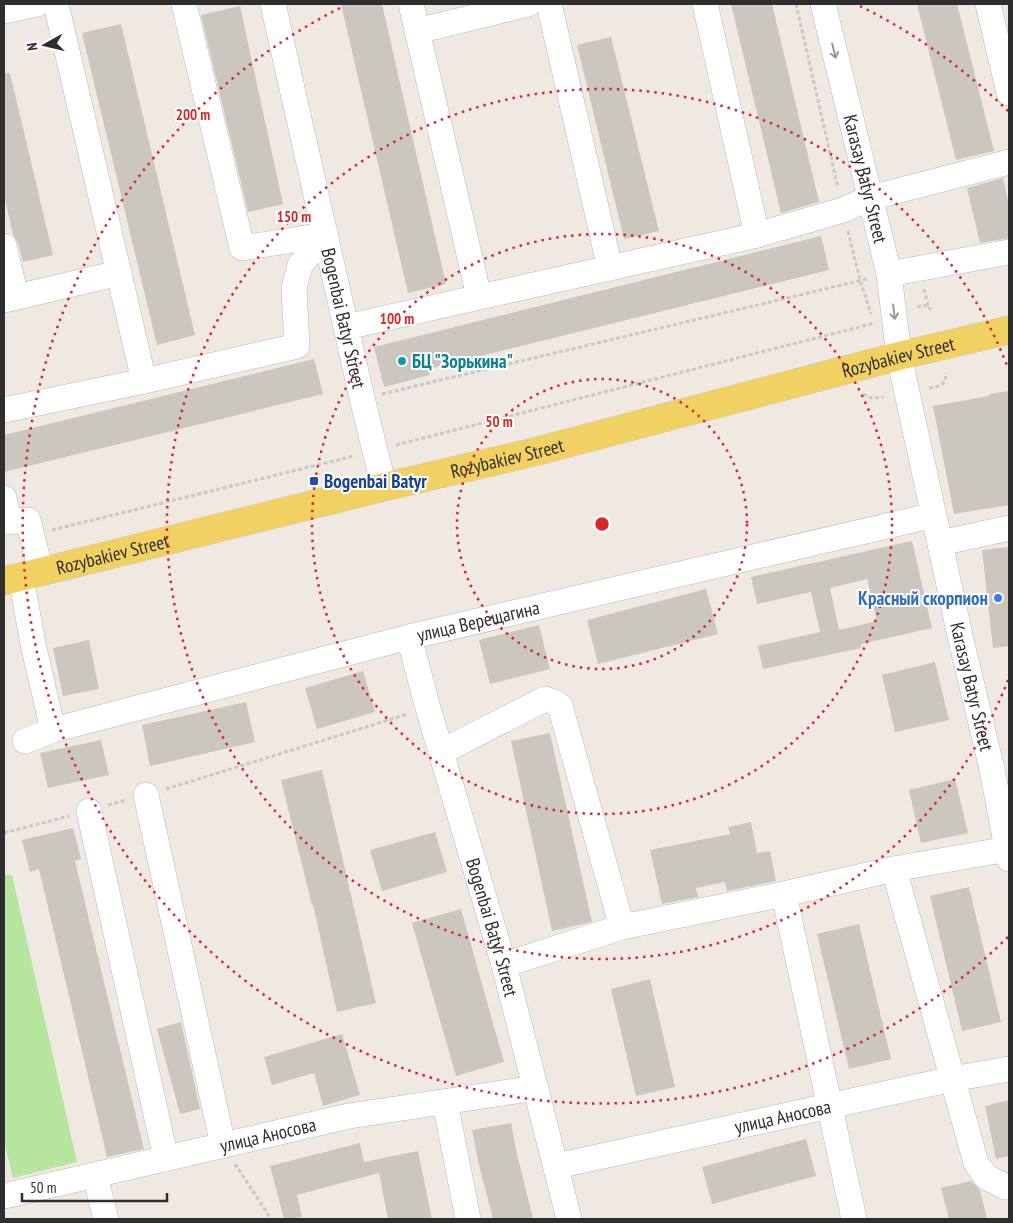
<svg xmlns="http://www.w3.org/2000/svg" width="1013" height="1223" viewBox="0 0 1013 1223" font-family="'PT Sans Narrow',sans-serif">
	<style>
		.green { fill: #b6e59e }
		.building { fill: #cbc7bf; fill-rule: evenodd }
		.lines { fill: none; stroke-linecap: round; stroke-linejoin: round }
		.minor-casing { stroke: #b4b7c1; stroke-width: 26 }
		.major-casing { stroke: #c9c9c9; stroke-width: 29 }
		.path { stroke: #c9c9c9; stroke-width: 3; stroke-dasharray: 4 2.5; stroke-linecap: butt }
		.minor { stroke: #fff; stroke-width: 25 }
		.major { stroke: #f2d163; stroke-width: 28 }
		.oneway { stroke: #969696 }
		.ring { fill: none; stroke: #d62828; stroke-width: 2.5; stroke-dasharray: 2.5 5 }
		.culture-dot { fill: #0f9aa8; stroke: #fff; stroke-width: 2 }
		.transit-dot { fill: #1a4fb4; stroke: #fff; stroke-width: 2 }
		.shop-dot { fill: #3f7fe0; stroke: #fff; stroke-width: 2 }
		.labels { text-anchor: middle; stroke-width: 4; stroke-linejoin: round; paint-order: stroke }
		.street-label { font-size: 19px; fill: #2e2e2e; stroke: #fff }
		.culture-label { font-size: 19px; font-weight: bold; fill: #0d838f; stroke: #fff; text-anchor: start }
		.transit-label { font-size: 19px; font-weight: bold; fill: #164399; stroke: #fff; text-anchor: start }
		.shop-label { font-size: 19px; font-weight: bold; fill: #366cbe; stroke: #fff; text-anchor: end }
		.centre { fill: #d62828; stroke: #fff; stroke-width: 2.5 }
		.ring-label { font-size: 15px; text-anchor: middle; font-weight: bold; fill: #d62828; stroke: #fff; stroke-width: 4; stroke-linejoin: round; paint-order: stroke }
	</style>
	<rect width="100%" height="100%" fill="#efe9e1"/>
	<path class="green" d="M4 875H12L77 1162 13 1178 4 1141Z"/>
	<path class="building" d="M341 4H382L446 284 408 293Z
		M731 4H772L819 202 781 213Z
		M917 4H957L994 151 956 160Z
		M240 6 283 204 248 212 201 15Z
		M121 24 195 335 157 345 82 33Z
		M611 37 659 231 624 239 577 45Z
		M4 73H10L53 255 23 262 18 243 13 235 4 195Z
		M1003 178 1009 206V238L980 243 967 188Z
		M821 236 829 270 428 369 430 375 384 387 374 347Z
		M314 359 323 394 4 472V435Z
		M1009 391V505L954 514 933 406 989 396V394Z
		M912 541 932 628 861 644V648L763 669 758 646 820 632 811 592 757 604 751 577ZM867 579 877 621 839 630 830 588Z
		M1009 547V646L993 648 982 550Z
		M706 589 718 634 598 664 587 620Z
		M539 625 550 669 490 684 479 640Z
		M89 640 99 689 63 696 53 648Z
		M935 662 949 720 895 732 882 675Z
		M363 671 375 712 317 729 305 688Z
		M246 702 255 742 150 766 142 725Z
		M550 733 592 922 552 931 511 741Z
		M101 740 109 775 48 788 40 753Z
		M322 770 376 1003 337 1012 313 905H312L281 780Z
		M955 779 968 833 921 843 909 790Z
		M751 822 757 853 770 851 776 881 727 891 725 882 696 888 698 897 662 904 650 850 730 834 728 827Z
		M73 828 81 859 75 861 144 1149 107 1157 39 869 30 872 22 840Z
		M435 832 447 872 382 891 370 850Z
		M969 887 1001 1022 962 1031 930 896Z
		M461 909 504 1062 456 1076 412 923Z
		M859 924 891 1059 849 1069 817 934Z
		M650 979 675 1087 636 1096 611 989Z
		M181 1022 200 1109 180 1114 157 1029Z
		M342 1034 360 1095 323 1106 314 1073 272 1085 264 1057Z
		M1009 1100V1156L996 1159 985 1106Z
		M511 1123 517 1154 533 1219H493L478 1161 472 1130Z
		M806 1139 816 1176 712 1204 702 1167Z
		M360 1143 364 1162 418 1151 432 1219H388L379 1173 297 1195 302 1217 284 1219 270 1166Z
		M971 1181 980 1190 987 1219H949L941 1188Z"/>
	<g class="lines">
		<g class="minor-casing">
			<g id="minor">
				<path d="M56 4 144 381"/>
				<path id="s1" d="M273 4 362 398 384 487"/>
				<path d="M411 4 479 297"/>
				<path d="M549 4 610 268"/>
				<path id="s2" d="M823 4 889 274 899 356 961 640 992 769 1009 859"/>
				<path d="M988 4 1009 93"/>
				<path d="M4 11 37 4"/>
				<path d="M417 31 528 4"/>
				<path d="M757 235 843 210 870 198 1009 162"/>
				<path d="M4 246 16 297"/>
				<path d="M889 274 1009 252"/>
				<path d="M4 300 119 273"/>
				<path d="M346 327 757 235 705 4"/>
				<path d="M4 410 144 381 297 346 294 288 300 265 326 235 242 248 184 4"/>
				<path d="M4 498 9 521"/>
				<path d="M4 522 28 520 41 572"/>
				<path d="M940 543 1009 528"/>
				<path d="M21 577 33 644 53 730"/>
				<path id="s3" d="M409 637 428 708 504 965 569 1219"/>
				<path id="s4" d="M25 741 53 730 409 637 934 515"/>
				<path d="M441 752 545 699 554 702 560 706 622 927"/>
				<path d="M146 795 223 1145"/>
				<path d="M89 811 166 1159"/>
				<path d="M894 869 976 1163 986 1177 1006 1187 1009 1186"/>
				<path d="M784 894 854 1219"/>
				<path d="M504 965 622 927 784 894 894 869 1008 849"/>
				<path d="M445 1102 468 1219"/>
				<path id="s5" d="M557 1166 952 1079 1009 1069"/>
				<path d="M95 1176 106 1219"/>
				<path id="s6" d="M4 1196 349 1116 536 1088"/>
			</g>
		</g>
		<g class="major-casing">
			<g id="major">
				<path id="s7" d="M4 581 384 487 538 451 899 356 1009 330"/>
			</g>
		</g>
		<path class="path" d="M796 4 838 188
			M848 231 860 280 871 314
			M924 289 928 305
			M917 307 928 305 931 311
			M929 388 939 386 945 382 946 373
			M382 394 867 279
			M863 394 871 398 884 397
			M396 445 875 323
			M52 530 354 456
			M166 789 408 714
			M108 805 126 800
			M4 833 69 816
			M235 1164 271 1219"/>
		<use href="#minor" class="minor"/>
		<use href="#major" class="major"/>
	</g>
	<defs><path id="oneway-shaft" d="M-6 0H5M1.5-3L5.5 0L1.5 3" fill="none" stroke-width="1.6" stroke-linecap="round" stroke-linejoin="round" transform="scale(1.25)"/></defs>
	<g class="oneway">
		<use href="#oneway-shaft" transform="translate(834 51) rotate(76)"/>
		<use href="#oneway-shaft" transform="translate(894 312) rotate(83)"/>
	</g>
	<g class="ring">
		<circle cx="602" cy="524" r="145"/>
		<circle cx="602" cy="524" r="290"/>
		<path d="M1008 680A435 435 0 1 1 1008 368"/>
		<path d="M1008 937A579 579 0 1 1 344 6M860 6A579 579 0 0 1 1008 111"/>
	</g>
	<circle class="culture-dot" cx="402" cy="361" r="5"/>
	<rect class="transit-dot" x="309" y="476" width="10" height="10" rx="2.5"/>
	<circle class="shop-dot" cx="998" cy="598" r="5"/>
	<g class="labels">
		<g class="street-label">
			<text dy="7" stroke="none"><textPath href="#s2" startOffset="180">Karasay Batyr Street</textPath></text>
			<text dy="7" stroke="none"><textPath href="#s1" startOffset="322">Bogenbai Batyr Street</textPath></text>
			<text dy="7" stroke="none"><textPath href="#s7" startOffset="922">Rozybakiev Street</textPath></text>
			<text dy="7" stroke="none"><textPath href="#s7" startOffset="518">Rozybakiev Street</textPath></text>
			<text dy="7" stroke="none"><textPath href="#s7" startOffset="112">Rozybakiev Street</textPath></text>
			<text dy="7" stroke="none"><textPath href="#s4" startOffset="469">улица Верещагина</textPath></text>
			<text dy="7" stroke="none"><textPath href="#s2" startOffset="699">Karasay Batyr Street</textPath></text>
			<text dy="7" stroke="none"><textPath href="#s3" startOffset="302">Bogenbai Batyr Street</textPath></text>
			<text dy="7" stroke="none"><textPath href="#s5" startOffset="231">улица Аносова</textPath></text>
			<text dy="7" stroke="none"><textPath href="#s6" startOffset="271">улица Аносова</textPath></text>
		</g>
		<g class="culture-label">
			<text x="412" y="368">БЦ "Зорькина"</text>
		</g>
		<g class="transit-label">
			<text x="324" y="488">Bogenbai Batyr</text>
		</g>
		<g class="shop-label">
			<text x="988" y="605">Красный скорпион</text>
		</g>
	</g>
	<circle cx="602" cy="524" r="8" class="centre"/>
	<g class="ring-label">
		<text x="193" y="120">200 m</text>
		<text x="294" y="222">150 m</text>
		<text x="397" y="324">100 m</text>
		<text x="499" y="427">50 m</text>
	</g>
	<rect width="1013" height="1223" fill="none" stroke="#2e2e2e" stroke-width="10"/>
	<g transform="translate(45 45) rotate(262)" stroke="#ffffff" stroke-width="4" paint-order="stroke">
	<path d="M0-4L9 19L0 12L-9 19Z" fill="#2e2e2e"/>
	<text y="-8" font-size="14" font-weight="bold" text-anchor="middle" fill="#2e2e2e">N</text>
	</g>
	<path d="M22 1193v8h145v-8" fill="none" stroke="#2e2e2e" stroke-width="2.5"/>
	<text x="30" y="1193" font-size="15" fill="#2e2e2e" stroke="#ffffff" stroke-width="4" paint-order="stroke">50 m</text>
</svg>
